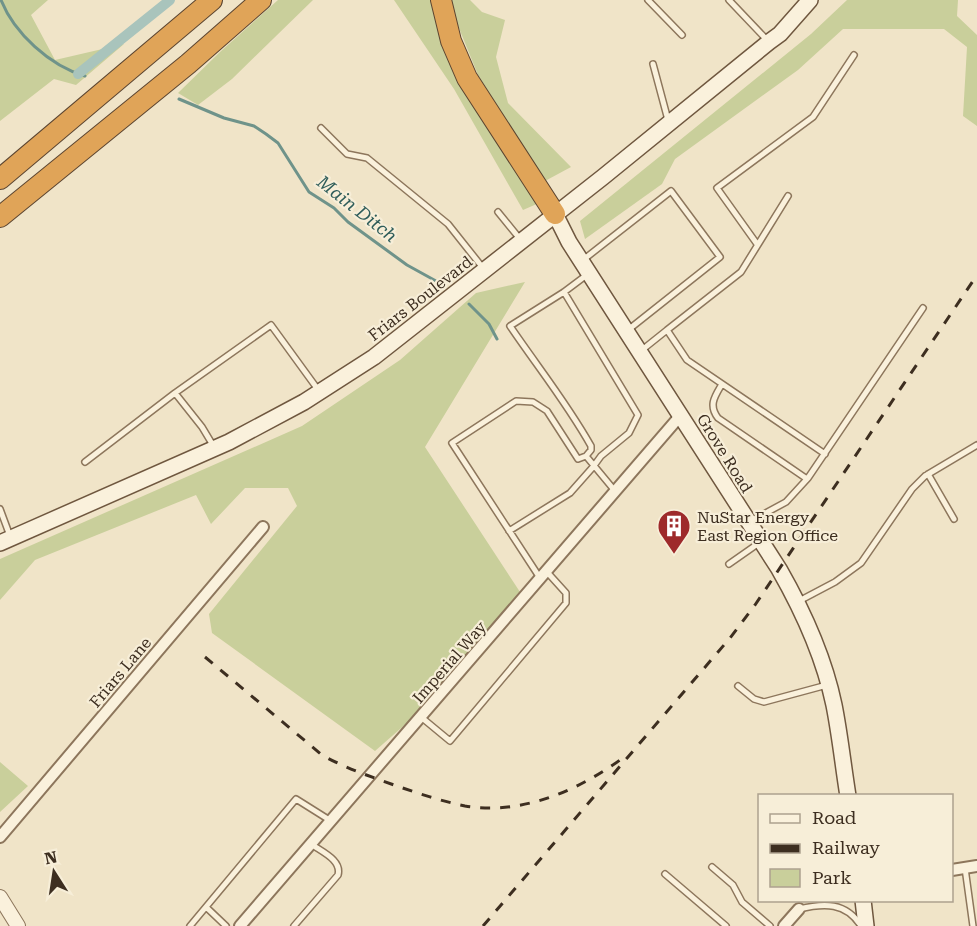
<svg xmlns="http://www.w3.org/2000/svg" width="977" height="926" viewBox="0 0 977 926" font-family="'Roboto Serif',serif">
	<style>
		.green { fill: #c9cf9b }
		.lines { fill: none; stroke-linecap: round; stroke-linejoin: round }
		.stream { stroke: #6f938a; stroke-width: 3 }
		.canal { stroke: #a9c4bc; stroke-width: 10 }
		.service-casing { stroke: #8d765c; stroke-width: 8 }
		.minor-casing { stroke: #8d765c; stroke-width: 14 }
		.tertiary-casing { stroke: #8d765c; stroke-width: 16 }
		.secondary-casing { stroke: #6f573f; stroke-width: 18 }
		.motorway-casing { stroke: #5b4430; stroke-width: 22 }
		.service { stroke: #faf1dc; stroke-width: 5 }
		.minor { stroke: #faf1dc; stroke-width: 10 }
		.tertiary { stroke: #faf1dc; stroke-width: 14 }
		.secondary { stroke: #faf1dc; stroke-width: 15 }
		.motorway { stroke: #e0a458; stroke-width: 20 }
		.rail { stroke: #3d2e20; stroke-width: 3; stroke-dasharray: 10 10; stroke-linecap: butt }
		.labels { text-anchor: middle; stroke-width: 4.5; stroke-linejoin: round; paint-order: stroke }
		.street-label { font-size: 16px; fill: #3d2e20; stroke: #f7eed8 }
		.poi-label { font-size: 16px; fill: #3d2e20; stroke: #f7eed8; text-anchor: start }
		.water-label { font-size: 18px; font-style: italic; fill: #2f5d5a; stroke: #f7eed8 }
	</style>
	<rect width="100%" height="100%" fill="#f0e4c8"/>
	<path class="green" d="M0 0H48L31 15 55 60 124 44 76 85 54 79 0 121Z
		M278 0H313L232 79 198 105 178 93 220 52Z
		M394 0H436L539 203 523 210 454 89Z
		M450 0H470L482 12 505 20 496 57 508 103 571 167 545 181 478 75 450 6Z
		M847 0H958L957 16 977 35V126L963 116 967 47 944 29H843L798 70 675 159 662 184 585 239 580 221 811 34Z
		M525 282 425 447 520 592 408 722 375 751 212 633 209 614 297 506 288 488H245L211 524 196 495 35 560 0 600V559L302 426 400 360 476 293Z
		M0 762 28 786 0 812Z"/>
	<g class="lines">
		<path class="stream" d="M1 0C14 33 50 66 85 76
			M179 99 224 118 254 126 266 134 278 143 309 192 334 208 348 222 407 265 436 281
			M469 304 489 324 497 339"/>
		<path class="canal" d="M78 74 170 0"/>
		<g class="service-casing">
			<path id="service" d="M648 0 682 35
				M729 0 768 41
				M653 64 668 120
				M321 128 347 154 367 158 448 224 483 268
				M498 212 520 239
				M757 244 717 188 813 117 854 55
				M583 260 671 191 720 257 628 330
				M667 330 741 272 788 196
				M642 350 667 330 687 360 825 454
				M722 384C715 396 708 405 718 418L807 479
				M175 393 271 325 319 391
				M586 456 615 491
				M85 462 175 393 202 427 214 447
				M928 474 954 519
				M0 509 10 536
				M749 522 786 502 808 478 923 308
				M509 531 570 493 593 467 601 456 629 433 638 415 564 292
				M729 564 759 543
				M540 578 452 443 516 401 533 402 547 411 578 459 586 456 591 450V446C567 403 537 366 510 326L564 292 588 274
				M799 601 835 582 861 563 912 489 925 476 977 445
				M738 686 754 699 764 702 827 685
				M421 717 450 741 566 603V593L547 572
				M712 867 733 885 742 902 770 926
				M965 868 973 926
				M665 874 726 926
				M206 907 226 926
				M799 909C824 903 846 902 861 926
				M190 926 296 799 331 821
				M294 926 338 875C342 860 322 852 311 844"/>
		</g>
		<g class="minor-casing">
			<path id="minor" d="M0 837 263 527
				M952 870 977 866
				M240 926 680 416
				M784 926 799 909"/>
		</g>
		<g class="tertiary-casing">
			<path id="tertiary" d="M0 897 18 926"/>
		</g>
		<g class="secondary-casing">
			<path id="secondary" d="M555 214 569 242 779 569C803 611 824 657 834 705 840 735 843 765 848 796
				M0 543 229 442 304 402 374 357 603 177 769 42 780 34 810 0
				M863 900 866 926"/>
		</g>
		<g class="motorway-casing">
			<path id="motorway" d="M441 0 451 41 467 78 555 214
				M0 179 212 0
				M0 217 188 64 261 0"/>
		</g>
		<use href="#service" class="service"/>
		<use href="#minor" class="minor"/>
		<use href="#tertiary" class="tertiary"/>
		<use href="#secondary" class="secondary"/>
		<use href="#motorway" class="motorway"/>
		<path class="rail" d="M205 657 322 755C345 768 369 776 394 785 417 793 441 801 465 806 521 815 575 792 620 760
			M483 926 730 638 755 605 977 275"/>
	</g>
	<defs>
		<g id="building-pin" transform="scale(1.725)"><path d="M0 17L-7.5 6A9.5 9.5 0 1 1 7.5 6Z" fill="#9e2a2b" stroke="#f7eed8"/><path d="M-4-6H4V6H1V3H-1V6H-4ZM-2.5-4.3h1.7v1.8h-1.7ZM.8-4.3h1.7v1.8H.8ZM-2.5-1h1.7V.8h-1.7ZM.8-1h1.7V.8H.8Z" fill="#fff"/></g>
	</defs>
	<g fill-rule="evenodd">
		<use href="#building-pin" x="674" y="526"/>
	</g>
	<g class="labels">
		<g class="street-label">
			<text transform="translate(420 298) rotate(-38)" y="6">Friars Boulevard</text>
			<text transform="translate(725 453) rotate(58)" y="6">Grove Road</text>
			<text transform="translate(449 662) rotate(-49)" y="6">Imperial Way</text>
			<text transform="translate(120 672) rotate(-50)" y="6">Friars Lane</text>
		</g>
		<g class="poi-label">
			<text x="697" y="523">NuStar Energy<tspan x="697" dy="18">East Region Office</tspan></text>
		</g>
		<g class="water-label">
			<text transform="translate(357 209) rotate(38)" y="6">Main Ditch</text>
		</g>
	</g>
	<rect x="758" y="794" width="195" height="108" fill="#f7eed8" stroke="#ada18e" stroke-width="1.5"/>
	<rect x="770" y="814" width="30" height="9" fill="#faf1dc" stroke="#ada18e" stroke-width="1.5"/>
	<text x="812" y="824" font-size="18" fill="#3d2e20">Road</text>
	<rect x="770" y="844" width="30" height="9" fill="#3d2e20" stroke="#ada18e" stroke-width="1.5"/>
	<text x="812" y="854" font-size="18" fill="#3d2e20">Railway</text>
	<rect x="770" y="869" width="30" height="18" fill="#c9cf9b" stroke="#ada18e" stroke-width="1.5"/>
	<text x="812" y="884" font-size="18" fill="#3d2e20">Park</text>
	<g transform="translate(54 872) rotate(348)" stroke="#f7eed8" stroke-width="4.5" paint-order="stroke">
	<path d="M0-4.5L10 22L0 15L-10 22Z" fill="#3d2e20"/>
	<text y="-9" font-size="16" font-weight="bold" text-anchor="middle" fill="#3d2e20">N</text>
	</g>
</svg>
